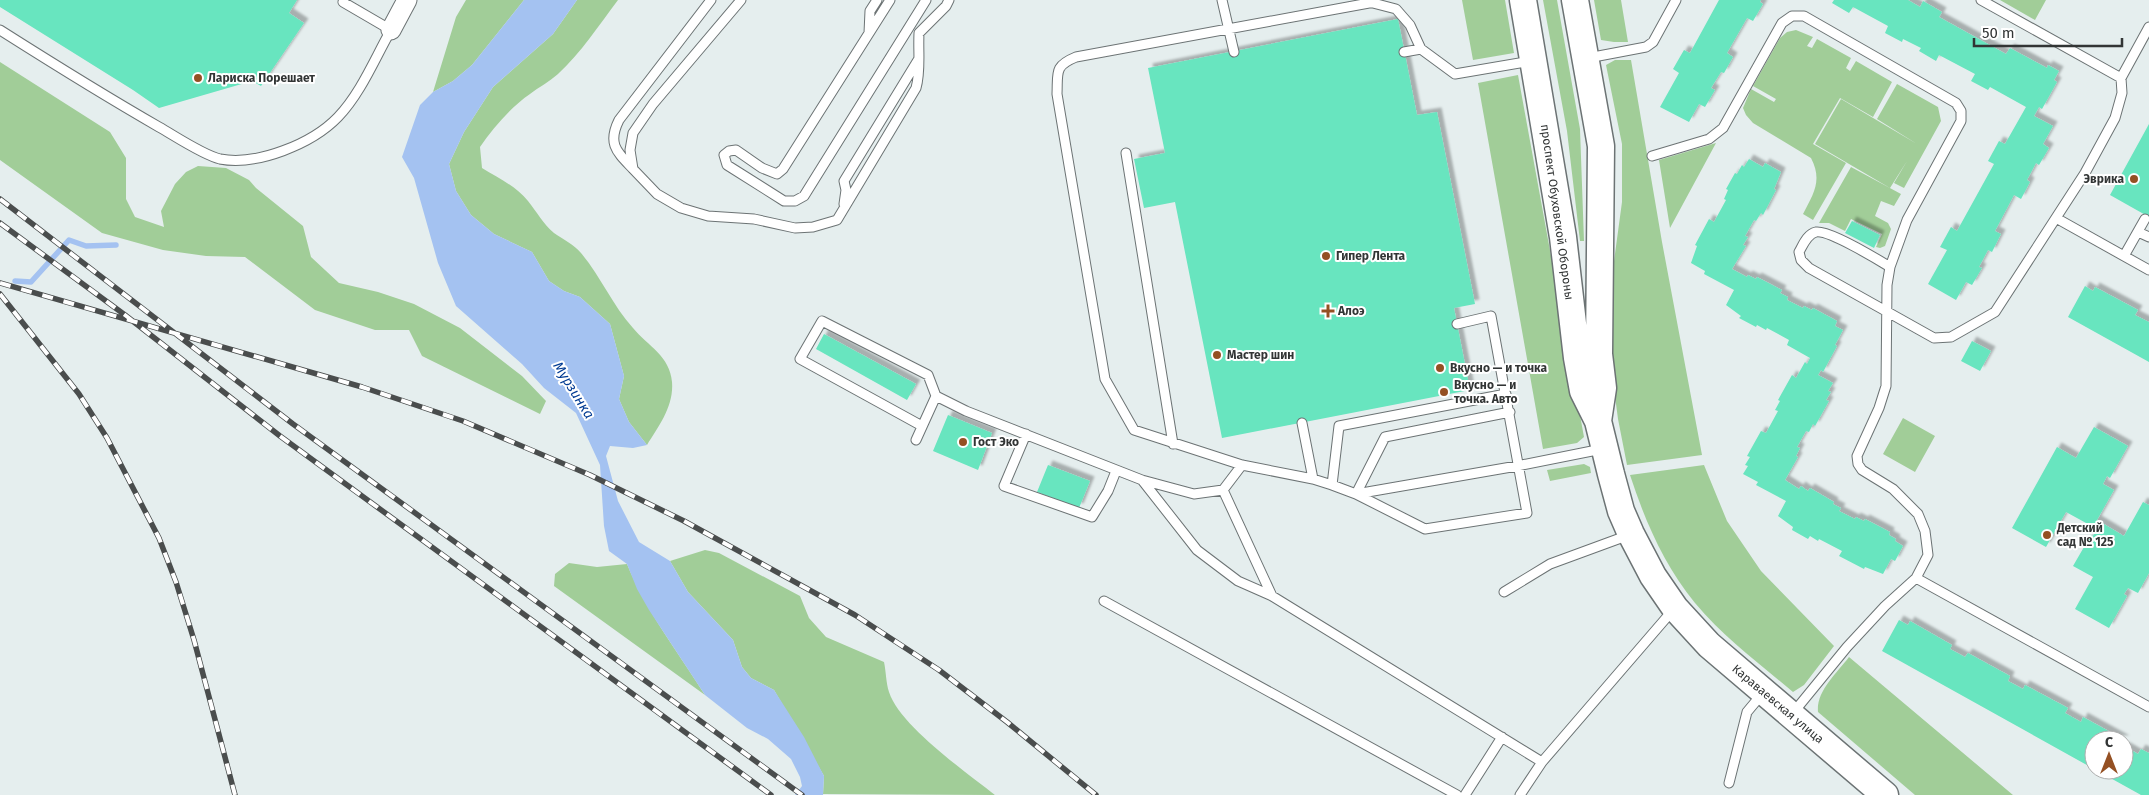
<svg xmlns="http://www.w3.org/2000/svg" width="2149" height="795" viewBox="0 0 2149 795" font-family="'Fira Sans',sans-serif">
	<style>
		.green { fill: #a1cd98 }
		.water { fill: #a4c2f1 }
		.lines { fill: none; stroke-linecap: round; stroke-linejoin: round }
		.stream { stroke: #a4c2f1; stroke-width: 5.5 }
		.building { fill: #68e5bf; filter: url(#shadow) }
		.lane-casing { stroke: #6c7374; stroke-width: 11 }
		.street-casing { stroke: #6c7374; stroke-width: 21 }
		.secondary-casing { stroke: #6c7374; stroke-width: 29 }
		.lane { stroke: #fff; stroke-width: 9 }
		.street { stroke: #fff; stroke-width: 19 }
		.secondary { stroke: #fff; stroke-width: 26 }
		.rail-casing { stroke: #4a4d4d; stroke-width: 5.5 }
		.rail { stroke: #fff; stroke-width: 4; stroke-dasharray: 11; stroke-linecap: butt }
		.poi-dot { fill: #945023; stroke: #fff; stroke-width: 2 }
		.labels { text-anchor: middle; stroke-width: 4; stroke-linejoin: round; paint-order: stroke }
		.poi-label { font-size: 12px; font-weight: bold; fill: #323535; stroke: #fff; text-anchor: start }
		.street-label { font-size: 12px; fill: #323535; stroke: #fff }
		.water-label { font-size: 14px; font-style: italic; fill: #003a92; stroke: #fff }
	</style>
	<defs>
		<filter id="shadow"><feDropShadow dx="4.5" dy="-4.5" stdDeviation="1" flood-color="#0004"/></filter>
	</defs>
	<rect width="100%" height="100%" fill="#e5eeee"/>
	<path class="green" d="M466 0H524L472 65 453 81 433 92 456 17Z
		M577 0H618C599 25 581 53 558 74 549 82 539 87 530 94 511 107 493 128 480 147L482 168C498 178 516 186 528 201 537 212 543 224 554 233 564 240 573 244 581 253 601 277 613 306 633 328 648 346 670 356 672 382 674 406 659 426 647 445L629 422 619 399 624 376 610 324 580 297 564 291 549 281 532 252 494 234 471 215 456 191 449 164 464 132 493 87 553 34Z
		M1462 0H1505L1514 53 1473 60Z
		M1543 0H1557L1580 129 1584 241H1580L1567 131Z
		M1594 0H1621L1628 42H1614L1601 40Z
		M2000 0H2046L2035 20Z
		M1796 30 1813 37 1807 46 1812 48 1817 39 1851 58 1846 68 1850 71 1856 61 1892 82 1873 117 1840 98 1813 144 1846 163 1813 220 1803 214C1813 194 1823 181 1811 158L1753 123 1746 115 1743 108 1751 89 1774 102 1776 99 1753 86 1780 38 1787 32Z
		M1615 60H1631L1662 242 1702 455 1627 465 1618 419 1611 366 1609 298 1622 202V144L1606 65Z
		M0 62 110 132 126 158V199L135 217 164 227 161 211 175 184 186 172 198 166 226 168 249 180 256 188 303 226 311 257 339 283 378 292 414 304 460 328 522 376 546 401 540 414 422 356 409 330H375L315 310 245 257 206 256 163 250 102 233 0 160Z
		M1518 75 1584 437 1577 443 1543 449 1478 83Z
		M1897 84 1938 107 1941 121 1904 188 1894 183 1907 161 1890 188 1815 144 1841 99 1917 144 1877 119Z
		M1716 143 1670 228 1659 160Z
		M1851 167 1901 194 1894 206 1881 201 1875 216 1888 223 1891 229 1885 246 1880 248 1876 247 1882 234 1851 219 1845 231 1829 223H1819Z
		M1903 418 1935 436 1915 472 1883 454Z
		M1584 464 1590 467 1591 473 1550 481 1547 470Z
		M1704 465 1727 521 1761 571 1834 646 1804 685 1793 692C1760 664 1723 637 1695 603 1664 565 1645 521 1630 475Z
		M705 550 719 553 800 596 809 618 826 637 884 662C886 671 886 683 889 692 900 726 966 772 995 795L823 794 824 776 774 690 751 678 742 667 733 640 688 592 670 561Z
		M569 563 597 567 627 564C646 611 678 652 705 695L554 586 555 574Z
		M1849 657 2013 795H1915L1818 712C1816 691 1837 673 1849 657Z"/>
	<path class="water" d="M524 0H577L553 34 493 87 464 132 449 164 456 191 471 215 494 234 532 252 549 281 564 291 580 297 610 324 624 376 619 399 629 422 647 445 633 448 610 446 606 456 618 501 639 542 670 561 688 592 733 640 742 667 751 678 774 690 804 737 824 776 823 795H795L802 786 800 777 791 759 768 739 747 728 705 695 649 610 637 589 627 564 609 551 604 526 600 465 576 413 544 388 522 364 456 306 438 263 414 178 402 157 420 105 433 92 453 81 472 65Z"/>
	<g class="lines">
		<path class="stream" d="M15 281 31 282 69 240 86 246 116 245"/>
	</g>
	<path class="building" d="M0 0H297L289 13 304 23 261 86 252 81 159 108 133 90 0 7Z
		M1719 0H1761L1760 2 1763 4 1753 21 1747 18 1727 53 1733 57 1724 73 1721 72 1711 88 1715 90 1705 107 1699 104 1689 122 1660 107 1679 73 1673 69 1684 50 1690 53Z
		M1834 0H1908L1920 7 1923 1 1942 12 1939 17 2006 54 2010 48 2047 68 2048 65 2059 71 2054 80 2057 82 2042 109 2039 107 2034 116 2053 126 2043 144 2049 148 2039 165 2036 163 2027 180 2030 182 2021 199 2014 195 1995 231 2001 234 1992 252 1988 250 1979 267 1982 268 1972 285 1966 282 1956 300 1928 284 1947 250 1940 247 1951 227 1957 231 1994 164 1988 161 1999 141 2005 144 2026 107 1990 87 1988 90 1971 81 1975 74 1939 55 1936 61 1919 51 1921 48 1903 39 1902 42 1885 33 1888 26 1853 7 1849 13 1832 3Z
		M1398 19 1417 115 1437 112 1475 304 1454 308 1470 390 1222 438 1175 202 1144 208 1134 159 1165 153 1148 68Z
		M2149 124V217L2110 195Z
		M1749 159 1763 167 1765 163 1781 172 1774 189 1776 190 1763 215 1761 213 1756 221 1754 220 1745 236 1748 237 1743 245 1746 246 1732 269 1747 277 1748 275 1756 279 1757 277 1782 290 1780 293 1788 297 1787 300 1803 308 1804 306 1812 310 1813 308 1837 321 1835 326 1843 330 1835 345 1837 346 1823 372 1821 370 1818 375 1833 383 1828 391 1831 392 1826 400 1829 401 1815 426 1813 424 1809 432 1806 431 1797 447 1800 448 1796 456 1798 457 1785 480 1799 489 1801 486 1808 491 1810 488 1834 502 1833 504 1841 508 1839 511 1855 519 1856 517 1864 521 1865 519 1890 532 1889 535 1896 539 1895 541 1903 546 1895 561 1891 559 1883 574 1865 567 1864 569 1839 556 1842 551 1819 539 1818 541 1810 536 1808 539 1792 530 1793 527 1778 516 1786 501 1756 485 1758 482 1743 474 1748 466 1745 465 1750 457 1747 456 1761 431 1766 433 1778 411 1775 410 1780 401 1778 400 1792 375 1796 378 1805 362 1807 364 1810 358 1787 345 1789 340 1767 328 1766 330 1757 325 1756 327 1739 318 1741 316 1726 305 1734 290 1704 274 1705 271 1691 263 1697 246 1695 245 1709 219 1714 222 1726 200 1724 199 1728 190 1726 189 1735 173 1737 174 1742 165 1744 167Z
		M1852 221 1880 235 1874 248 1845 233Z
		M2085 286 2093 291 2095 287 2138 310 2135 315 2149 322V362L2068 317Z
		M824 334 916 384 907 400 816 349Z
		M1972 341 1991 351 1980 371 1961 361Z
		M948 415 992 433 978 470 933 451Z
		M2094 427 2128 446 2110 478 2107 476 2103 484 2114 490 2097 520 2124 536 2143 502 2149 505V573L2138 593 2128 588 2124 594 2127 596 2109 628 2075 609 2093 577 2073 566 2091 535 2093 536 2097 529 2066 512 2046 547 2012 528 2057 447 2076 458Z
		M1048 465 1090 481 1079 508 1037 492Z
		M1899 620 1908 625 1910 621 1952 645 1950 649 1965 657 1968 653 2010 676 2008 681 2023 689 2025 685 2068 708 2065 713 2081 722 2083 717 2125 740H2094V769L1882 651Z
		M2124 746 2138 754 2141 749 2149 753V795H2141L2096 770H2124Z"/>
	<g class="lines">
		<g class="lane-casing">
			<path id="lane" d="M741 0 653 104 633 133 630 150 633 169 657 194 681 208 708 216 754 219 795 228 813 227 837 220 916 88C921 71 918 52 919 33L946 6 949 0
				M890 0 783 169 777 174 762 168 736 150 729 151 724 155 727 165 784 201H795L804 196 926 0
				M1222 0 1234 52
				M1981 0 2121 78
				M1365 1 1396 9 1410 25 1421 49 1455 74 1531 61
				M1369 3 1076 57C1054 66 1058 72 1057 94L1105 379 1134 430 1242 465 1313 479 1332 485 1356 494 1425 529 1527 513 1491 316 1457 324
				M0 30C52 63 105 96 159 127 175 136 203 155 220 159 257 166 312 144 338 117 361 93 375 58 391 30L343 2 344 0
				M869 33 870 11 877 0
				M1404 52 1421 49
				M1588 58 1646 47 1653 42 1676 0
				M1126 153 1173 444
				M1652 156 1709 139 1723 128 1782 23 1792 16H1804L1956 103 1961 111V121L1907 220 1890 267 1887 285 1886 386 1879 408 1857 456 1858 464 1862 470 1893 489 1918 514 1925 531 1928 555 1916 578 1885 606 1847 647 1793 713
				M633 169C617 152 607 144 619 120L711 0
				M844 204 846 190 844 181 918 60
				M2056 218 2149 270
				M2138 232 2149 237
				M2124 256 2145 219
				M1890 267C1877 259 1829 230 1816 232 1807 234 1803 245 1799 252L1801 260 1809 268 1934 338 1951 337 1995 312 2085 173 2115 118 2122 93 2121 78 2149 27
				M1302 423 1313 479
				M922 426 800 359 822 321 928 375 936 396 966 411 1142 480 1197 550 1238 581 1272 596 1542 762
				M1026 434 1004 486 1092 517 1108 491 1116 471
				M916 440 936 396
				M1142 480 1194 494 1223 490 1242 465
				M1332 485 1339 426 1506 394
				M1223 490 1272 596
				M1356 494 1517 466 1602 449
				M1356 494 1385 437 1510 412
				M1916 578 2149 707
				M1504 592 1550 564 1629 535
				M1104 601 1457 795
				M1729 783 1747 712 1762 694
				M1465 795 1502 737
				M1520 795 1542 762 1673 610"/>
		</g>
		<g class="street-casing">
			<path id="street" d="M391 30 407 0"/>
		</g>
		<g class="secondary-casing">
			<path id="secondary" d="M1523 0 1563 237 1577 358 1583 391 1598 421 1611 474 1621 511 1631 534 1653 576 1675 608 1709 645 1885 795
				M1575 0 1601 146 1599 354 1603 388 1598 421"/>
		</g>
		<use href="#lane" class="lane"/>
		<use href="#street" class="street"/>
		<use href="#secondary" class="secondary"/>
		<g class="rail-casing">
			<path id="rail" d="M0 199 293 424 802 795
				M0 223 125 315 280 436 771 795
				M0 283 362 387 463 421 590 475 684 521 855 615 939 670 1007 722 1096 795
				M0 294 79 394 107 438 159 538 176 582 194 640 235 795"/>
		</g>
		<use href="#rail" class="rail"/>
	</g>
	<g class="poi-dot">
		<circle cx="198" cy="78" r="5"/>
		<circle cx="2134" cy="179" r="5"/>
		<circle cx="1326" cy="256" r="5"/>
		<path d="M1325.5 303.5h5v5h5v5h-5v5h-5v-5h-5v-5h5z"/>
		<circle cx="1217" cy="355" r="5"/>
		<circle cx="1440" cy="368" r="5"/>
		<circle cx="1444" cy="392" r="5"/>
		<circle cx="963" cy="442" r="5"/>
		<circle cx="2047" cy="535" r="5"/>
	</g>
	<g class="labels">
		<g class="poi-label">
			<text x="208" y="82">Лариска Порешает</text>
			<text x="2124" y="183" text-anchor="end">Эврика</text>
			<text x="1336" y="260">Гипер Лента</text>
			<text x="1338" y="315">Алоэ</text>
			<text x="1227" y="359">Мастер шин</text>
			<text x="1450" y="372">Вкусно — и точка</text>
			<text x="1454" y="389">Вкусно — и<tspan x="1454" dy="14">точка. Авто</tspan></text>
			<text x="973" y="446">Гост Эко</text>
			<text x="2057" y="532">Детский<tspan x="2057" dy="14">сад № 125</tspan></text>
		</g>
		<g class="street-label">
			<text transform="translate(1557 212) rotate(82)" y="4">проспект Обуховской Обороны</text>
			<text transform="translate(1778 704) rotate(40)" y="4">Караваевская улица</text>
		</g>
		<g class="water-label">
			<text transform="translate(574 390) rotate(58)" y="5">Мурзинка</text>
		</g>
	</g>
	<g transform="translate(2109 755)"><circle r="24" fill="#ffffff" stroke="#adaeae"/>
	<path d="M0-4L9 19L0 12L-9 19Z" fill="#945023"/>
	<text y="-8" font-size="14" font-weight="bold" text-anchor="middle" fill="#323535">С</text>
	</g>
	<path d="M1974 38v8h148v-8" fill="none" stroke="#323535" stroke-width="2.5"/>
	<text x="1982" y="38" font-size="15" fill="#323535" stroke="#ffffff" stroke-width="4" paint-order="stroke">50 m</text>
</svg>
